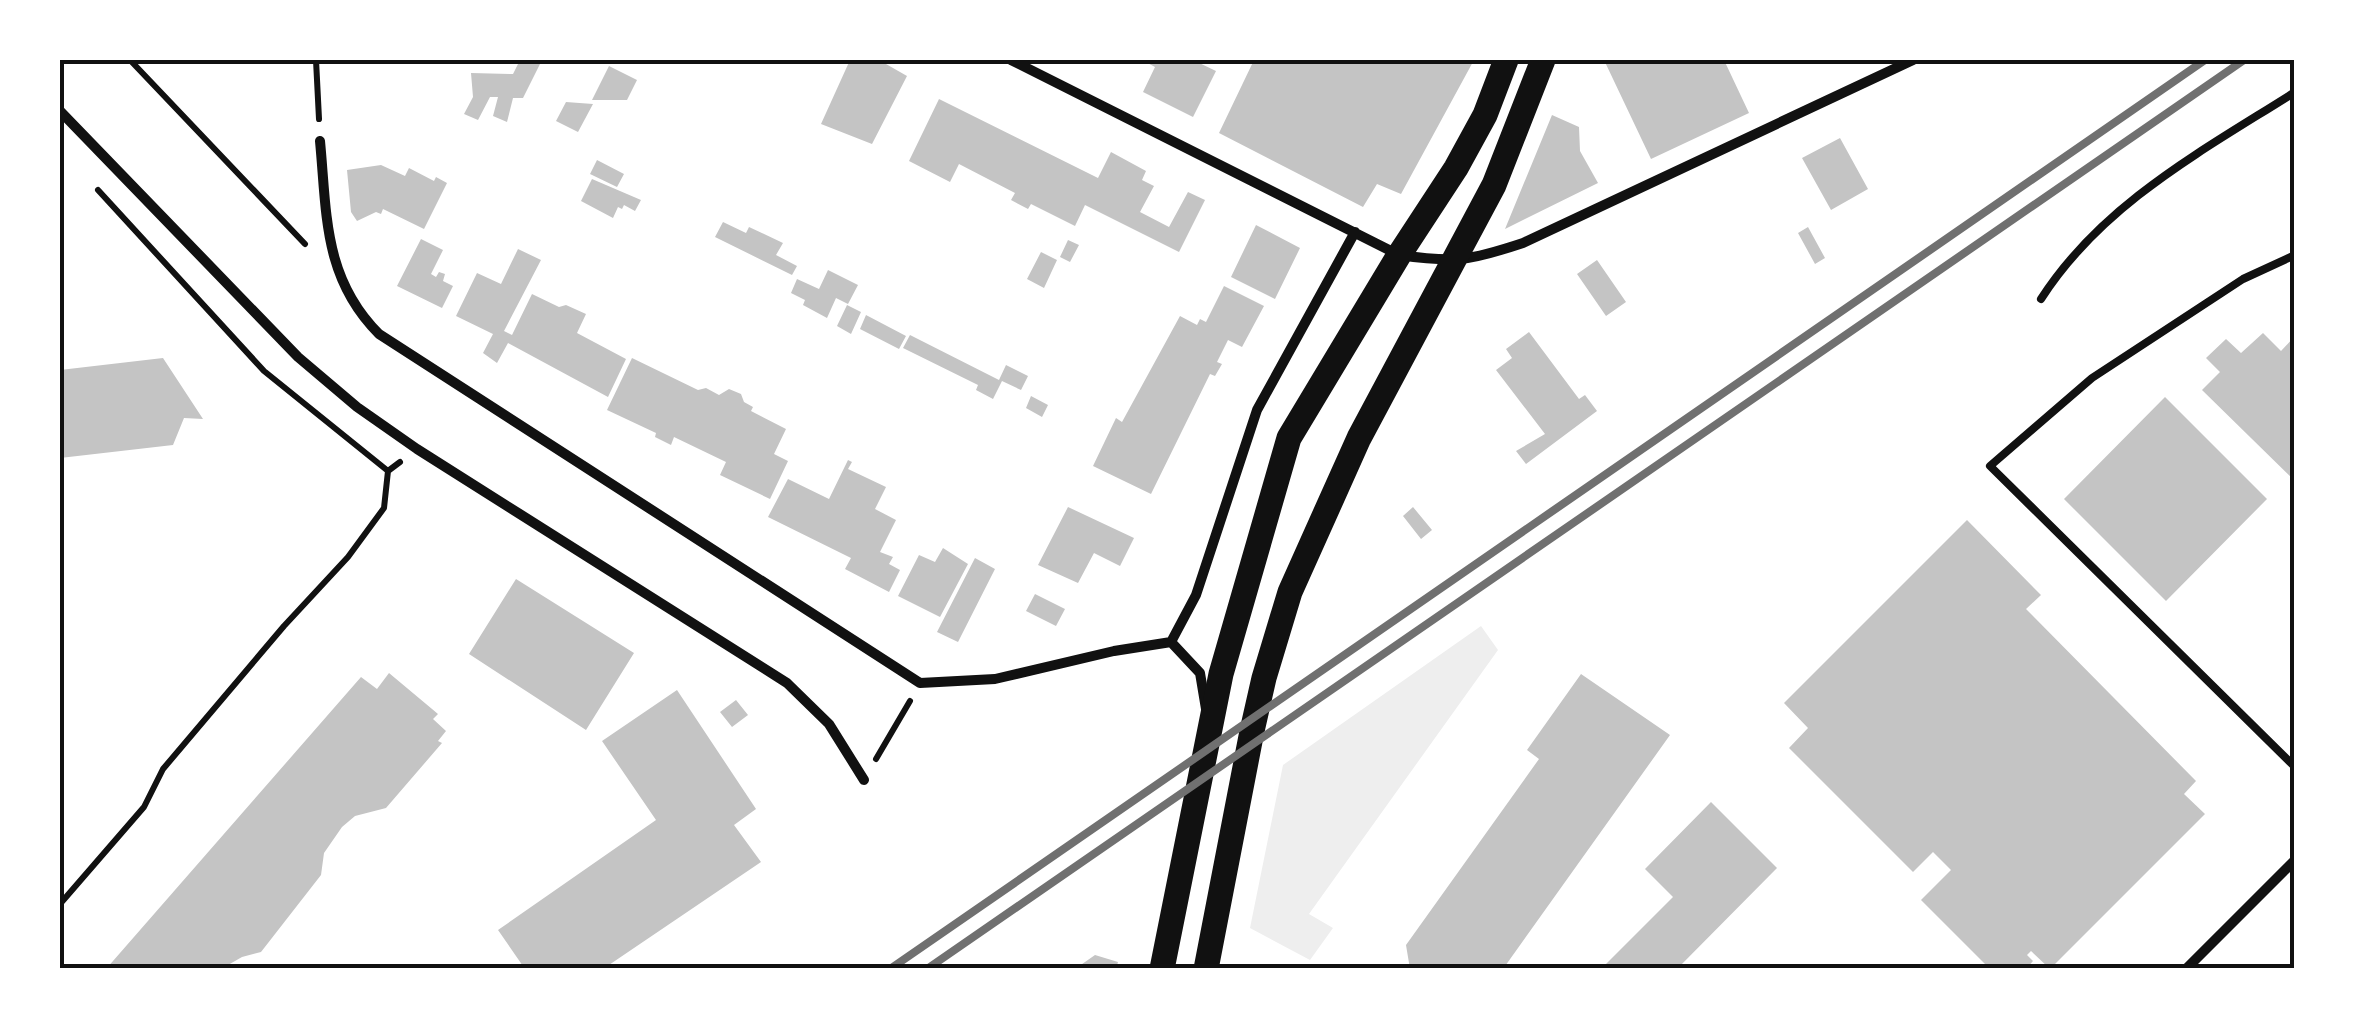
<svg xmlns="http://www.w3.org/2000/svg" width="2355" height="1029" viewBox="0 0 2355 1029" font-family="Overpass,sans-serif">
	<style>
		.green { fill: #eee }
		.building { fill: #c4c4c4 }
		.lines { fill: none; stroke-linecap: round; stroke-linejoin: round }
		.path { stroke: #111; stroke-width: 6 }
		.service { stroke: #111; stroke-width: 8 }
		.minor { stroke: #111; stroke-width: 10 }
		.primary { stroke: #111; stroke-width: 25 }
		.rail { stroke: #707070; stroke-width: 8 }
		.neatline { fill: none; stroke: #111; stroke-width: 4 }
	</style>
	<rect width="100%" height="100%" fill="#fff"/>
	<path class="green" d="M1481 626 1498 650 1309 914 1333 928 1310 960 1250 928 1283 765Z"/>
	<path class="building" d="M520 60H542L523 98H513L507 122 493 116 498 97H490L478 120 464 114 473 97 471 73 513 74Z
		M850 60H879L907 76 872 144 821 124Z
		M1142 60H1193L1216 71 1193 117 1143 92 1155 67Z
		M1254 60H1474L1401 194 1377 184 1363 207 1219 133Z
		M1604 60H1724L1749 113 1651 159Z
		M609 66 637 80 627 100H592Z
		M939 99 1098 178 1111 152 1146 171 1142 180 1154 186 1140 212 1169 227 1188 192 1205 200 1179 252 1085 205 1075 226 1031 204 1028 209 1011 200 1015 193 959 164 950 182 909 161Z
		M566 102 593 104 578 132 556 121Z
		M1552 115 1579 127 1580 151 1598 183 1505 229Z
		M1840 138 1868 189 1831 210 1802 158Z
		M597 160 624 174 617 187 590 174Z
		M381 165 405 176 409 168 434 181 436 177 447 183 424 229 383 209 381 214 376 212 357 221 351 212 347 170Z
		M592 179 641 200 635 211 624 205 622 209 618 207 613 218 581 201Z
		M723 222 746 233 749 227 783 243 776 255 797 266 792 275 715 237Z
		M1256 225 1300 248 1275 299 1231 277Z
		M1808 227 1825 258 1815 264 1798 233Z
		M421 239 443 250 431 274 436 277 439 272 445 274 443 281 453 286 442 308 397 286Z
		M1068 240 1079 245 1070 262 1060 257Z
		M518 249 541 260 504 331 512 335 532 294 559 307 566 305 586 314 577 333 626 359 608 397 508 343 497 363 483 353 493 334 456 316 477 273 501 284Z
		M1041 252 1057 260 1044 288 1027 279Z
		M1597 260 1626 302 1606 316 1577 274Z
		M828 270 858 285 848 304 836 298 827 318 803 305 805 300 791 293 797 279 819 289Z
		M1224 286 1264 306 1242 347 1228 340 1217 362 1222 364 1215 376 1210 374 1151 494 1093 466 1116 418 1122 422 1180 316 1197 325 1200 319 1206 322Z
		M847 305 861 312 851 334 837 326Z
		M866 315 906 336 899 349 860 329Z
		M1529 332 1579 399 1585 395 1597 411 1526 464 1516 451 1545 434 1496 370 1512 358 1506 349Z
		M2263 333 2281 351 2295 336V481L2202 390 2220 372 2206 358 2226 339 2241 353Z
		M910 335 999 380 1006 365 1028 376 1021 390 1002 381 993 399 976 390 978 385 903 348Z
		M163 358 203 419 184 418 173 445 60 458V370Z
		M632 358 698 390 706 388 719 395 729 389 741 394 744 402 753 407 751 411 786 429 774 454 788 461 770 499 720 475 726 462 674 437 671 445 655 437 656 433 607 410Z
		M1031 396 1048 405 1042 417 1026 408Z
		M2165 397 2267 499 2166 601 2064 499Z
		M848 460 852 462 848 469 886 487 875 509 896 520 880 552 893 557 889 564 900 570 889 592 845 569 851 558 768 517 788 479 829 499Z
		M1068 507 1134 538 1120 566 1094 553 1078 583 1038 565Z
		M1413 507 1432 530 1421 539 1403 516Z
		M1967 520 2041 595 2026 609 2196 781 2184 794 2205 814 2050 969 2031 951 2027 955 2033 961 2026 969H1990L1921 900 1951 870 1933 852 1913 872 1789 748 1808 728 1784 703Z
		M943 548 968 564 940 617 898 596 919 555 935 562Z
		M975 558 995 569 958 642 937 632Z
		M516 579 634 653 586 730 469 654Z
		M1035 594 1065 609 1056 626 1026 611Z
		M389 673 438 714 433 719 446 731 438 741 442 743 386 808 355 816 342 827 324 853 321 875 261 952 242 957 221 969H106L361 677 377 689Z
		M1581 674 1670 735 1503 969H1410L1406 945 1539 759 1527 750Z
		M677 690 756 809 734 825 761 862 603 969H525L498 930 656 820 602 741Z
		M736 700 748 715 732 727 720 712Z
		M1711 802 1777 868 1677 969H1601L1673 897 1645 869Z
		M1095 955 1118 962 1116 969H1075Z"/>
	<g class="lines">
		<path class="path" d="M130 60 305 244
			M316 60 319 119
			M98 190 264 371 388 471
			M876 759 910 701
			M60 904 144 807 163 769 284 626 348 557 384 508 388 471 400 462"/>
		<path class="service" d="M2295 255 2243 279 2092 378 1990 466 2295 767
			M2041 299C2102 204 2202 151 2295 92"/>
		<path class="minor" d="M1011 60 1399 255C1455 263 1469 261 1523 243L1913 60
			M60 111 298 357 357 407 417 449 787 683 829 724 864 780
			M320 141C327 214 323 278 379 334L920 683 995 679 1114 651 1171 642
			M1171 642 1196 595 1257 410 1355 232
			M1171 642 1200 673 1206 709
			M2186 969 2295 860"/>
		<path class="primary" d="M1162 969 1221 674 1289 438 1399 255 1456 168 1485 115 1506 60
			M1206 969 1252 731 1264 678 1290 592 1359 438 1494 185 1543 60"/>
		<path class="rail" d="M890 969 2205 60
			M927 969 2244 60"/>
	</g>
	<rect width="2355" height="1029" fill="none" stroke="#ffffff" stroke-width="125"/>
	<rect x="62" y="62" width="2230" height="904" class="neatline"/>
</svg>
